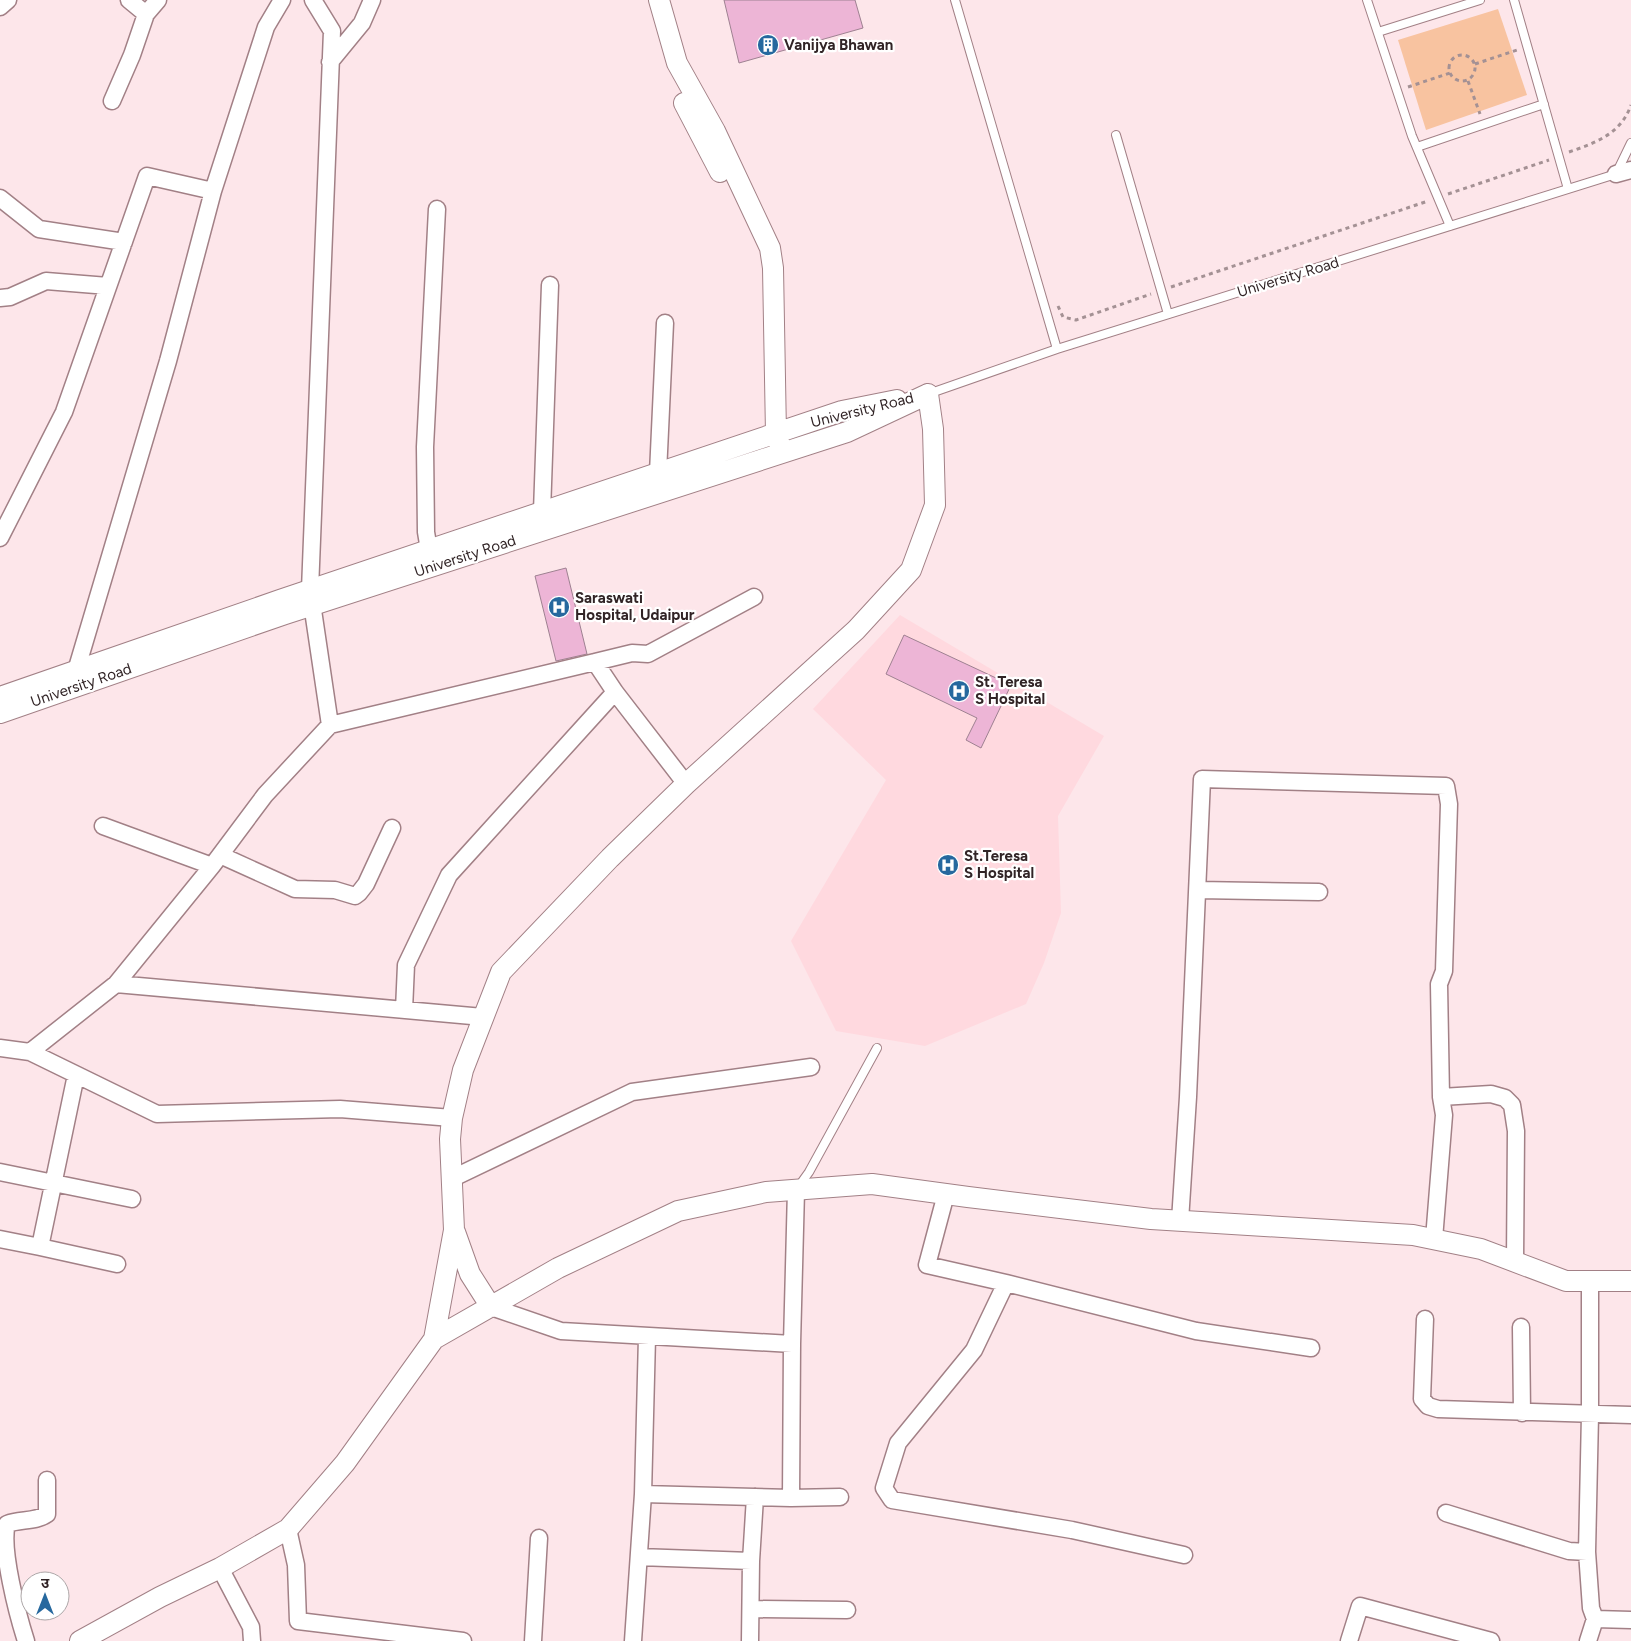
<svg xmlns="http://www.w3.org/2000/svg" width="1631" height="1641" viewBox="0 0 1631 1641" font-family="Figtree,'Noto Sans Devanagari',sans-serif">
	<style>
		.built { fill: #ffd9df }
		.green { fill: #f8c3a0 }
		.building { fill: #edb5d6; stroke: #9e8191 }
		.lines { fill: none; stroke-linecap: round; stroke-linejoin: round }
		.service-casing { stroke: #a28086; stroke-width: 10 }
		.minor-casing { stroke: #a28086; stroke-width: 19 }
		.tertiary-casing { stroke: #a28086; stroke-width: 22 }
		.path { stroke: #a49194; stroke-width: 3; stroke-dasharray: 4 4; stroke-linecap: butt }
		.service { stroke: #fff; stroke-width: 8 }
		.minor { stroke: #fff; stroke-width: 16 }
		.tertiary { stroke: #fff; stroke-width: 20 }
		.labels { text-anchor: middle; stroke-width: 4.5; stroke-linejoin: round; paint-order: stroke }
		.poi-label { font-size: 15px; font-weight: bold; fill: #312426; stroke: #fff; text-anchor: start }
		.street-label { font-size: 15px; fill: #312426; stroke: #fff }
	</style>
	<rect width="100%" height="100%" fill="#fde6ea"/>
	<path class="built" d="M900 615 1104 736 1058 816 1061 913 1044 963 1026 1004 925 1046 836 1031 791 941 886 780 813 709Z"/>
	<path class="green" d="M1498 9 1527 95 1426 130 1398 40Z"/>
	<path class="building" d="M724 0H855L863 28 739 63Z
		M566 568 587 654 556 661 535 576Z
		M904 635 1011 685 981 748 966 740 977 718 886 674Z"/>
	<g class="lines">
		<g class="service-casing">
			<path id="service" d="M955 0 1057 349
				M1367 0 1412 136 1450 226
				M1514 0 1568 189
				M1378 32 1480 0
				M1116 135 1168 314
				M1417 147 1544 104
				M928 394 1057 349 1616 174 1631 143
				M799 1186 809 1172 877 1048"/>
		</g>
		<g class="minor-casing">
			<path id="minor" d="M129 0 146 14 158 0
				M313 0 332 31 310 590 330 725 595 662 615 692 686 784
				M0 7 8 0
				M330 62 362 23 372 0
				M112 101 132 55 146 14
				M1616 174 1631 170
				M213 191 266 27 282 0
				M0 198 39 229 124 242
				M0 298 10 297 46 281 108 286
				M658 473 665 323
				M542 512 550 285
				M0 538 64 412 147 176 213 191 168 361 76 671
				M429 550 426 532 425 447 437 209
				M595 662 632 653 648 654 754 597
				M103 826 212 866
				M220 855 295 889 335 890 355 896 359 893 366 884 392 828
				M1198 890 1319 892
				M116 984 483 1017
				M404 1010 406 965 449 875 615 692
				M0 1048 30 1052 116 984 212 866 265 795 330 725
				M30 1052 157 1114 340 1109 452 1118
				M76 1075 40 1247 117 1264
				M1441 1097 1491 1094 1505 1098 1512 1105 1516 1131 1515 1261
				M0 1172 132 1199
				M451 1179 632 1092 811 1067
				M946 1194 927 1265 1006 1283 1196 1331 1311 1348
				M1180 1221 1188 1097 1202 779 1446 786 1449 804 1444 971 1439 984 1441 1097 1444 1115 1434 1239
				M0 1239 40 1247
				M1006 1283 974 1350 898 1443 884 1488 892 1500 1072 1530 1184 1555
				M491 1307 561 1331 792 1344 796 1190
				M1425 1319 1422 1399 1428 1406 1438 1409 1631 1415
				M1521 1327 1522 1413
				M643 1494 791 1498 840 1497
				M791 1498 792 1344
				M1446 1513 1569 1551 1587 1552
				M288 1529 296 1565 298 1621 463 1641
				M639 1557 751 1561
				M220 1568 251 1627 252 1641
				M751 1609 847 1610
				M1595 1619 1631 1620
				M26 1641C18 1616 0 1548 7 1524 20 1519 36 1522 47 1514V1480
				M533 1641 539 1538
				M633 1641 643 1494 647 1337
				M750 1641 751 1561 755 1497
				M1349 1641 1360 1606 1491 1641
				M1588 1641 1595 1619 1591 1608 1587 1552 1590 1415V1281"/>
		</g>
		<g class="tertiary-casing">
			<path id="tertiary" d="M659 0 677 63 715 131 770 248 773 268 776 434 780 445
				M684 103 720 172
				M0 697 280 600 842 411 897 400
				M0 713 285 614 847 432 928 394
				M455 1232 470 1274 491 1307
				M434 1339 454 1230 450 1139 452 1118 463 1070 501 972 610 858 686 784 856 630 911 570 935 505 933 429 928 394
				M80 1641 160 1597 220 1568 288 1529 345 1463 434 1339 558 1268 678 1211 766 1192 872 1184 968 1197 1151 1219 1413 1235 1481 1249 1566 1281H1631"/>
		</g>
		<path class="path" d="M1449 68a13 13 0 1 1 26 0a13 13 0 1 1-26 0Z
			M1475 64 1517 50
			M1468 81 1480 114
			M1408 87 1450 73
			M1569 152C1595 143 1621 134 1631 105
			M1448 194 1549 160
			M1171 287 1428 201
			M1058 306 1063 317 1076 320 1151 294"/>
		<use href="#service" class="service"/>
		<use href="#minor" class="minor"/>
		<use href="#tertiary" class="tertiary"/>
	</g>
	<defs>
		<g id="building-disc" transform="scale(1.125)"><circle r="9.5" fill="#26689e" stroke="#fff"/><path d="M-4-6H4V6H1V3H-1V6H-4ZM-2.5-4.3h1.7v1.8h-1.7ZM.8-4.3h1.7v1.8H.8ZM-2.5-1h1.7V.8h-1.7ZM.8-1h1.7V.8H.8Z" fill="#fff"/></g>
		<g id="hospital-disc" transform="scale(1.125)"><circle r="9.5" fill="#26689e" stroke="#fff"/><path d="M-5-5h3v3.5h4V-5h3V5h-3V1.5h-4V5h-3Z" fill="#fff"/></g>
	</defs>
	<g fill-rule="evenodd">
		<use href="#building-disc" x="768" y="45"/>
		<use href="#hospital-disc" x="559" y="607"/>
		<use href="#hospital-disc" x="959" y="691"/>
		<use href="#hospital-disc" x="948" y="865"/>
	</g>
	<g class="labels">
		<g class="poi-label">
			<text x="784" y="50">Vanijya Bhawan</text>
			<text x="575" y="603">Saraswati<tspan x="575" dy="17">Hospital, Udaipur</tspan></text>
			<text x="975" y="687">St. Teresa<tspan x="975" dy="17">S Hospital</tspan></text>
			<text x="964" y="861">St.Teresa<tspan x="964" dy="17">S Hospital</tspan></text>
		</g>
		<g class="street-label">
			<text transform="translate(1288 277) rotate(-17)" y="5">University Road</text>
			<text transform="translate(862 410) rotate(-14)" y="5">University Road</text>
			<text transform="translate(465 556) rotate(-18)" y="5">University Road</text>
			<text transform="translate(81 685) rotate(-19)" y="5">University Road</text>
		</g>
	</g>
	<g transform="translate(45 1596)"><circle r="24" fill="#ffffff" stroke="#ada7a8"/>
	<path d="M0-4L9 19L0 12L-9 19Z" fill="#26689e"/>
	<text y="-8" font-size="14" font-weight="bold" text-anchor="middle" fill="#312426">उ</text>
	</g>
</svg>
